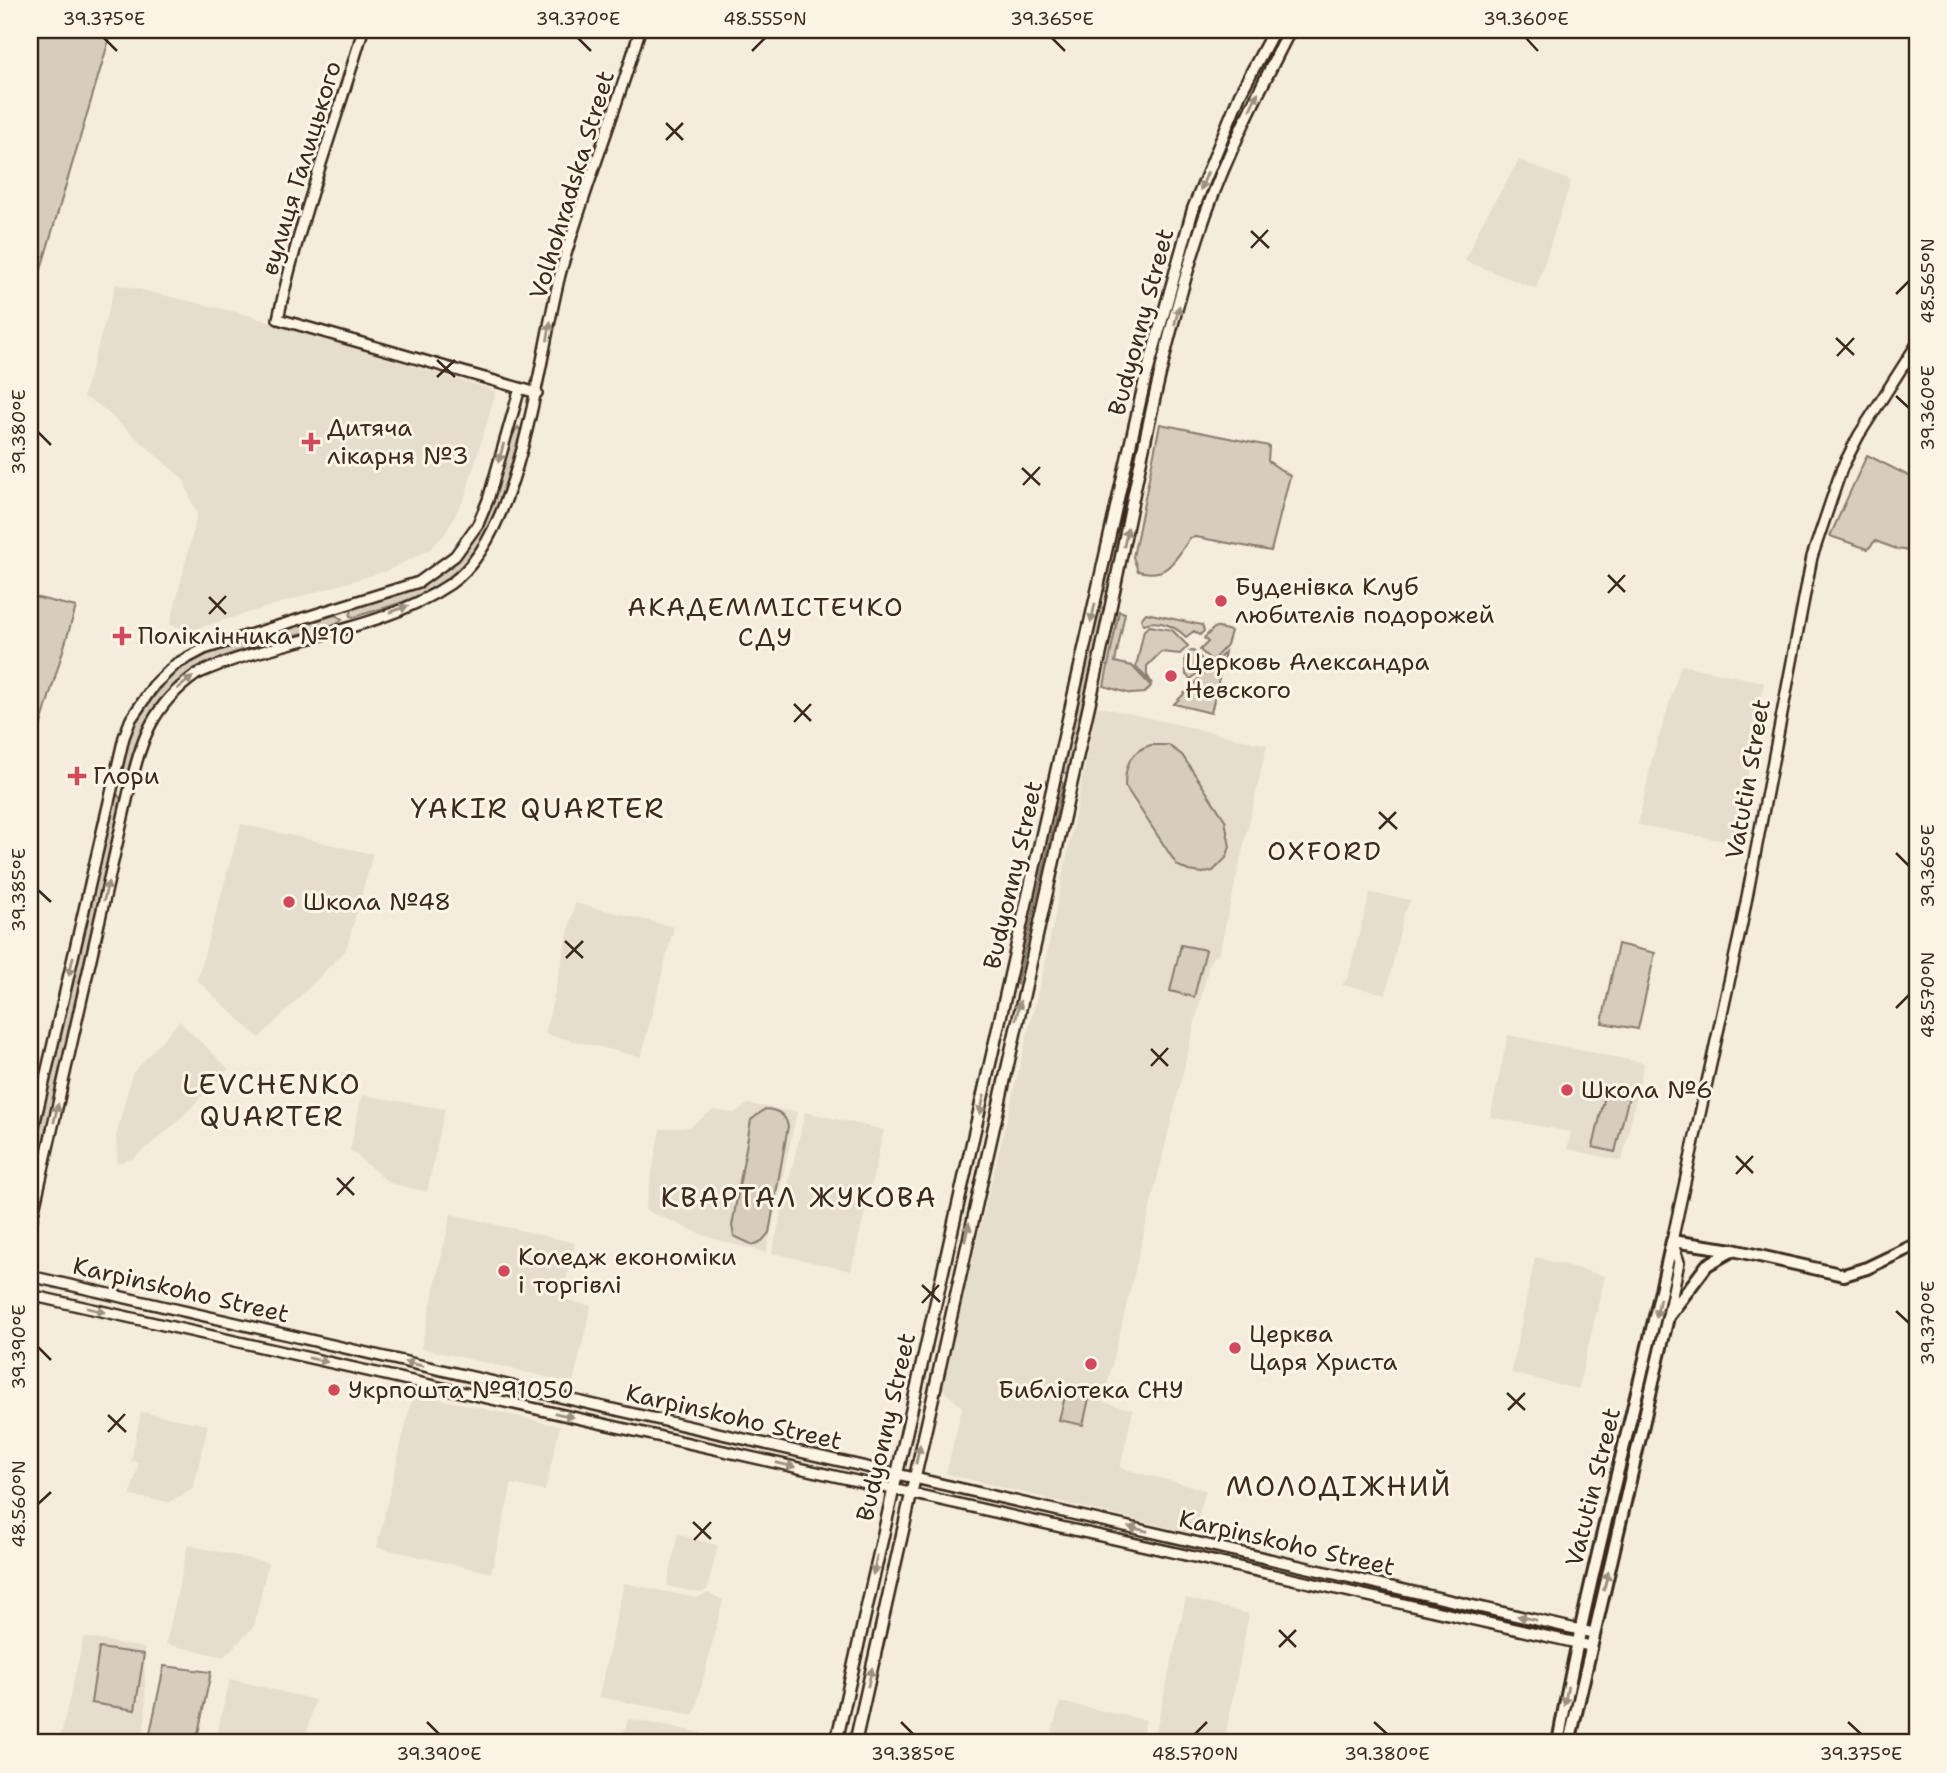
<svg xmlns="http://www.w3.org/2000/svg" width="1947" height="1773" viewBox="0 0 1947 1773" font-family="'Shantell Sans',sans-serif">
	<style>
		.built { fill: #e5ddce }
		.green { fill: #d6cdbd; stroke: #887c6e; stroke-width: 2 }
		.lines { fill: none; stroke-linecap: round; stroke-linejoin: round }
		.tertiary-casing { stroke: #3b2a1e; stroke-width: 14 }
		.secondary-casing { stroke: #3b2a1e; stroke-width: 15 }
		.primary-casing { stroke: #3b2a1e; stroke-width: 16 }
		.tertiary { stroke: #fcf5e5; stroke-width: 9 }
		.secondary { stroke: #fcf5e5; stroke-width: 10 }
		.primary { stroke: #fcf5e5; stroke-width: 10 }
		.oneway { fill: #9c9082 }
		.ticks { fill: none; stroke: #3b2a1e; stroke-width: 2.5 }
		.poi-dot { fill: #d1495b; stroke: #fcf5e5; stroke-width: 2.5 }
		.labels { text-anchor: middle; stroke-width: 6; stroke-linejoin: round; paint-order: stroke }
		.street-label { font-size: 24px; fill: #3b2a1e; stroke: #fcf5e5 }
		.poi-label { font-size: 24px; fill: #3b2a1e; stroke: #fcf5e5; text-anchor: start }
		.neighbourhood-label { font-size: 26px; letter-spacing: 2px; fill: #3b2a1e; stroke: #fcf5e5 }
		.quarter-label { font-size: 28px; letter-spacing: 2px; fill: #3b2a1e; stroke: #fcf5e5 }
		.neatline { fill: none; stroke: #3b2a1e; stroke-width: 2.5 }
		.ticks-label { font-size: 18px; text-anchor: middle; fill: #3b2a1e }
	</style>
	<rect width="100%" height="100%" fill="#f4eddd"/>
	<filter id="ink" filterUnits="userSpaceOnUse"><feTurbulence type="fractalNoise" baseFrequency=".0143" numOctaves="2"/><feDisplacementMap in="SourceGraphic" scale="14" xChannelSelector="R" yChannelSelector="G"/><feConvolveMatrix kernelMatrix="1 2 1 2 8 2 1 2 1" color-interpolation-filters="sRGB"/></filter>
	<g filter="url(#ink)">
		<path class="built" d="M1519 160 1571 181 1536 289 1465 261 1480 226Z
			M116 284 244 314 496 391 465 497 445 534 430 549 389 570 192 630 170 625 197 515 183 479 99 405 83 397Z
			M1681 665 1764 682 1736 843 1638 825 1651 763Z
			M1097 706 1267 745 1219 953 1210 961 1103 1402 1133 1410 1120 1468 1206 1490 1194 1534 946 1474 962 1407 941 1388 1046 959Z
			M241 824 373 854 346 950 259 1038 197 980Z
			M1370 893 1411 900 1404 913 1386 994 1342 985 1348 977Z
			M575 903 674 927 641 1057 545 1034Z
			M179 1021 229 1069 174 1125 134 1158 117 1163 116 1136 132 1074Z
			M1508 1035 1644 1063 1622 1161 1567 1149 1571 1132 1490 1117Z
			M362 1095 445 1109 427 1192 389 1183 350 1150Z
			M748 1104 797 1112 766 1253 711 1238 645 1210 660 1129 690 1127 713 1110 734 1113Z
			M805 1112 884 1130 851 1271 772 1253Z
			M451 1214 575 1243 562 1299 591 1306 573 1383 421 1348Z
			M1535 1257 1605 1276 1578 1389 1511 1373Z
			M413 1393 560 1426 545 1491 512 1484 491 1573 377 1547Z
			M141 1412 208 1425 193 1489 169 1502 130 1496 139 1462 131 1461Z
			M678 1534 718 1546 707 1590 699 1593 667 1586Z
			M188 1545 268 1563 254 1626 224 1657 166 1644Z
			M624 1583 696 1598 708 1593 723 1600 694 1715 599 1697Z
			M1186 1598 1249 1614 1224 1743H1157L1154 1739Z
			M84 1637 144 1648 146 1714 141 1743H59Z
			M230 1679 315 1700 304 1743H214Z
			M1060 1702 1146 1720 1140 1743H1049Z
			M628 1719 702 1733 700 1743H621Z"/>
		<path class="green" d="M30 30H112L30 306Z
			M1278 30H1284L1248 102 1242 99Z
			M1241 102 1247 105 1231 140 1156 367 1195 214Z
			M1148 402 1150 406 1108 592 1102 590 1144 404Z
			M1160 424 1269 446 1268 461 1290 476 1271 551 1196 537 1190 538C1175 560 1168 579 1138 571L1133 557Z
			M518 427 521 432C501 496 488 566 420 595 399 605 376 610 354 617L350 616 352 609C432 584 469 573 496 488 502 470 506 442 518 427Z
			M1867 455 1917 480V552L1897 549 1875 541 1868 549 1830 536Z
			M30 596 76 607 30 761Z
			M1101 607 1104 609 1069 771 1066 774 1062 770 1098 608Z
			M1119 611 1125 613 1115 662 1132 666 1151 686 1145 693 1131 694 1104 686Z
			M1146 613 1202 625 1204 631 1200 635 1194 631 1186 637C1175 626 1159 619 1143 624L1141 619Z
			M335 615 342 619 338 623C234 655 156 653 127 775L120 774 125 749 139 713 177 670 208 654Z
			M1150 626 1172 630 1188 646 1180 654 1161 652 1147 666V675L1152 684 1136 667 1144 630Z
			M1215 627 1231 631 1227 645 1212 661 1200 650 1208 642 1204 638Z
			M1192 650 1207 664 1191 679 1186 675 1185 657Z
			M1225 652 1211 713 1174 704Z
			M1151 745H1168L1182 755 1225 820 1230 847 1226 858 1213 871 1203 873 1188 871 1177 865 1125 786C1125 765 1130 751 1151 745Z
			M1062 782 1063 784 1017 984 1014 981 1059 783Z
			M118 795 121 800 30 1206V1167L114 798Z
			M1618 944 1655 953 1638 1029 1602 1023Z
			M1181 945 1206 950 1194 997 1170 991Z
			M1607 1087 1630 1092 1615 1152 1593 1147Z
			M765 1109C778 1110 785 1114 788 1126L769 1233 762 1241 753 1245 734 1236 732 1226 751 1120Z
			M1067 1389 1090 1394 1083 1425 1059 1420Z
			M99 1648 144 1654 135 1710 91 1703Z
			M164 1666 211 1672 196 1743H148Z"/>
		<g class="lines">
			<g class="tertiary-casing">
				<path id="tertiary" d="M363 30C335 126 299 220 278 319L537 393
					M30 1143 124 737 131 719 154 685 176 664 204 649 419 582 455 556 478 524 488 500 520 388
					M30 1227 129 791C142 739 151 706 197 674 277 638 376 634 450 584 523 534 539 353 561 271 584 190 616 111 640 30
					M30 1276 1593 1633
					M30 1295 1590 1646
					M1668 1315 1679 1262 1672 1241 1742 923 1812 557 1842 468 1859 435 1917 344"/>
			</g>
			<g class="secondary-casing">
				<path id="secondary" d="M836 1743 1144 384 1193 209 1240 94 1274 30
					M855 1743C934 1396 1009 1048 1090 701 1128 540 1151 373 1205 216 1228 152 1259 91 1290 30"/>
			</g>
			<g class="primary-casing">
				<path id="primary" d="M1558 1743C1588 1574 1636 1409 1672 1241L1733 1250 1844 1275 1867 1268 1917 1244
					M1569 1743 1668 1317 1707 1265 1733 1250"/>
			</g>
			<use href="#tertiary" class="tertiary"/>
			<use href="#secondary" class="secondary"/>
			<use href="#primary" class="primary"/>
		</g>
		<defs><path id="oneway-solid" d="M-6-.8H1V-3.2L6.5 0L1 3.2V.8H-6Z" transform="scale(1.75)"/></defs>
		<g class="oneway">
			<use href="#oneway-solid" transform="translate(1254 101) rotate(-65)"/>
			<use href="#oneway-solid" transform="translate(1204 181) rotate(112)"/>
			<use href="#oneway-solid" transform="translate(1177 315) rotate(-76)"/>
			<use href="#oneway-solid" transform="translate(549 331) rotate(-81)"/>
			<use href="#oneway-solid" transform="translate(501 453) rotate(106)"/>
			<use href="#oneway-solid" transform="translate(1126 537) rotate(-78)"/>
			<use href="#oneway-solid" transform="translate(399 609) rotate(-20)"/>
			<use href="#oneway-solid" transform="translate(1093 613) rotate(102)"/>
			<use href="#oneway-solid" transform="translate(185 683) rotate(-38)"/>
			<use href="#oneway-solid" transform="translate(106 891) rotate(-77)"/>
			<use href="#oneway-solid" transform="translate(71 966) rotate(103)"/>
			<use href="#oneway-solid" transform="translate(1018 1010) rotate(-77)"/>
			<use href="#oneway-solid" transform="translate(982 1105) rotate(103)"/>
			<use href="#oneway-solid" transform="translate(56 1113) rotate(-77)"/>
			<use href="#oneway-solid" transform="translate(967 1232) rotate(-77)"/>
			<use href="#oneway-solid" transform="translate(1658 1308) rotate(101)"/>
			<use href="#oneway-solid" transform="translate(96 1310) rotate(13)"/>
			<use href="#oneway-solid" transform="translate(318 1360) rotate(13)"/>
			<use href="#oneway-solid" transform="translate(414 1364) rotate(-167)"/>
			<use href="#oneway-solid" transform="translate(564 1415) rotate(13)"/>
			<use href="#oneway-solid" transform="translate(918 1454) rotate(-78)"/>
			<use href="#oneway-solid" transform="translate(786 1465) rotate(13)"/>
			<use href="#oneway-solid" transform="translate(1138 1529) rotate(-167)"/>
			<use href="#oneway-solid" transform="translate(875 1565) rotate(102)"/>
			<use href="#oneway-solid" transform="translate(1606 1581) rotate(-76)"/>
			<use href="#oneway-solid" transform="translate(1527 1618) rotate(-167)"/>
			<use href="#oneway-solid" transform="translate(870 1677) rotate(-77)"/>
			<use href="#oneway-solid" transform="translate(1566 1696) rotate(100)"/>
		</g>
	</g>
	<path class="ticks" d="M104 38 117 51M578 38 591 51M1052 38 1065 51M1526 38 1538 51M752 51 765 38M666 123 683 140M666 140 683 123M1251 231 1269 248M1251 248 1268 230M1896 294 1909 281M1836 338 1854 355M1837 356 1854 338M437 360 455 377M437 377 455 360M1896 396 1909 408M38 432 51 445M1022 468 1040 485M1023 485 1040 467M1608 575 1625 592M1608 593 1625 575M209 597 226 614M209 614 226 596M794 704 811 721M794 722 811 704M1379 812 1397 829M1379 829 1396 812M1896 853 1909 866M38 890 51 902M565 941 583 958M566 958 583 941M1896 1008 1909 995M1151 1049 1168 1066M1151 1066 1168 1048M1736 1156 1753 1173M1736 1174 1753 1156M337 1178 354 1195M337 1195 354 1177M922 1285 940 1302M922 1303 939 1285M1896 1311 1909 1323M38 1347 51 1360M1507 1393 1525 1410M1508 1410 1525 1393M108 1415 126 1432M108 1432 125 1414M38 1504 51 1492M693 1522 711 1539M694 1540 711 1522M1279 1630 1296 1647M1279 1647 1296 1630M427 1722 439 1734M901 1722 913 1734M1374 1722 1387 1734M1848 1722 1861 1734M1195 1734 1207 1722"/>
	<g class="poi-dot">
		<path d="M307.5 431.5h7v7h7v7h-7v7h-7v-7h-7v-7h7z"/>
		<circle cx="1221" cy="601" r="7"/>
		<path d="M118.5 625.5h7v7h7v7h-7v7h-7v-7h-7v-7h7z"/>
		<circle cx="1171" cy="676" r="7"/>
		<path d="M73.5 765.5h7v7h7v7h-7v7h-7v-7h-7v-7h7z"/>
		<circle cx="289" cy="902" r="7"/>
		<circle cx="1567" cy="1090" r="7"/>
		<circle cx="504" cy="1271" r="7"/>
		<circle cx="1235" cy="1348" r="7"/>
		<circle cx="1091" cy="1364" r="7"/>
		<circle cx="334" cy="1390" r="7"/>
	</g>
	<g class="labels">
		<g class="street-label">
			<text transform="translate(301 168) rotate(-73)" y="8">вулиця Галицького</text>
			<text transform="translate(572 185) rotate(-73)" y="8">Volhohradska Street</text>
			<text transform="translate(1141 322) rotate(-75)" y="8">Budyonny Street</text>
			<text transform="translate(1748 779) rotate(-80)" y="8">Vatutin Street</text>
			<text transform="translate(1013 875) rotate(-77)" y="8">Budyonny Street</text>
			<text transform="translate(181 1290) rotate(13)" y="8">Karpinskoho Street</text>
			<text transform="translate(734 1417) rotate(13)" y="8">Karpinskoho Street</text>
			<text transform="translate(886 1427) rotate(-77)" y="8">Budyonny Street</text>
			<text transform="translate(1593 1487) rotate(-76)" y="8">Vatutin Street</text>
			<text transform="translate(1287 1543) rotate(13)" y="8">Karpinskoho Street</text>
		</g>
		<g class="poi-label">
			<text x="327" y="436">Дитяча<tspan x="327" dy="28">лікарня №3</tspan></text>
			<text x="1235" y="595">Буденівка Клуб<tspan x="1235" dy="28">любителів подорожей</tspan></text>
			<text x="138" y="644">Поліклінника №10</text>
			<text x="1185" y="670">Церковь Александра<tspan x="1185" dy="28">Невского</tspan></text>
			<text x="93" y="784">Глори</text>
			<text x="303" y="910">Школа №48</text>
			<text x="1581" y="1098">Школа №6</text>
			<text x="518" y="1265">Коледж економіки<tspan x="518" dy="28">і торгівлі</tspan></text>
			<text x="1249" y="1342">Церква<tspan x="1249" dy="28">Царя Христа</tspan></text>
			<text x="348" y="1398">Укрпошта №91050</text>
			<text x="1091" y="1398" text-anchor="middle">Библіотека СНУ</text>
		</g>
		<g class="neighbourhood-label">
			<text x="766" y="616">АКАДЕММІСТЕЧКО<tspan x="766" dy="30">СДУ</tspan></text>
			<text x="1325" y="860">OXFORD</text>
		</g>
		<g class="quarter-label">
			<text x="538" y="818">YAKIR QUARTER</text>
			<text x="272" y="1094">LEVCHENKO<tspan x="272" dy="32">QUARTER</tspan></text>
			<text x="799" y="1207">КВАРТАЛ ЖУКОВА</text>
			<text x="1339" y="1496">МОЛОДІЖНИЙ</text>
		</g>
	</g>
	<rect width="1947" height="1773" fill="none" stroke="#fcf5e5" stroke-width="77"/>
	<rect x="38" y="38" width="1871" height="1696" class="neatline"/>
	<g class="ticks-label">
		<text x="104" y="25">39.375°E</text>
		<text x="578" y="25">39.370°E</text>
		<text x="765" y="25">48.555°N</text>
		<text x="1052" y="25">39.365°E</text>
		<text x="1526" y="25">39.360°E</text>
		<text transform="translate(1928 281) rotate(-90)" y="6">48.565°N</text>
		<text transform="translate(1928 408) rotate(-90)" y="6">39.360°E</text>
		<text transform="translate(19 432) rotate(-90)" y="6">39.380°E</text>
		<text transform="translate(1928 866) rotate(-90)" y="6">39.365°E</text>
		<text transform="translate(19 890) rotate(-90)" y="6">39.385°E</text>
		<text transform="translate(1928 995) rotate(-90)" y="6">48.570°N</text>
		<text transform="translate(1928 1323) rotate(-90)" y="6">39.370°E</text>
		<text transform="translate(19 1347) rotate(-90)" y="6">39.390°E</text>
		<text transform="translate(19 1504) rotate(-90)" y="6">48.560°N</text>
		<text x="439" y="1760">39.390°E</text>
		<text x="913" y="1760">39.385°E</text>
		<text x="1195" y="1760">48.570°N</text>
		<text x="1387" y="1760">39.380°E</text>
		<text x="1861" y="1760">39.375°E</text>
	</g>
</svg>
